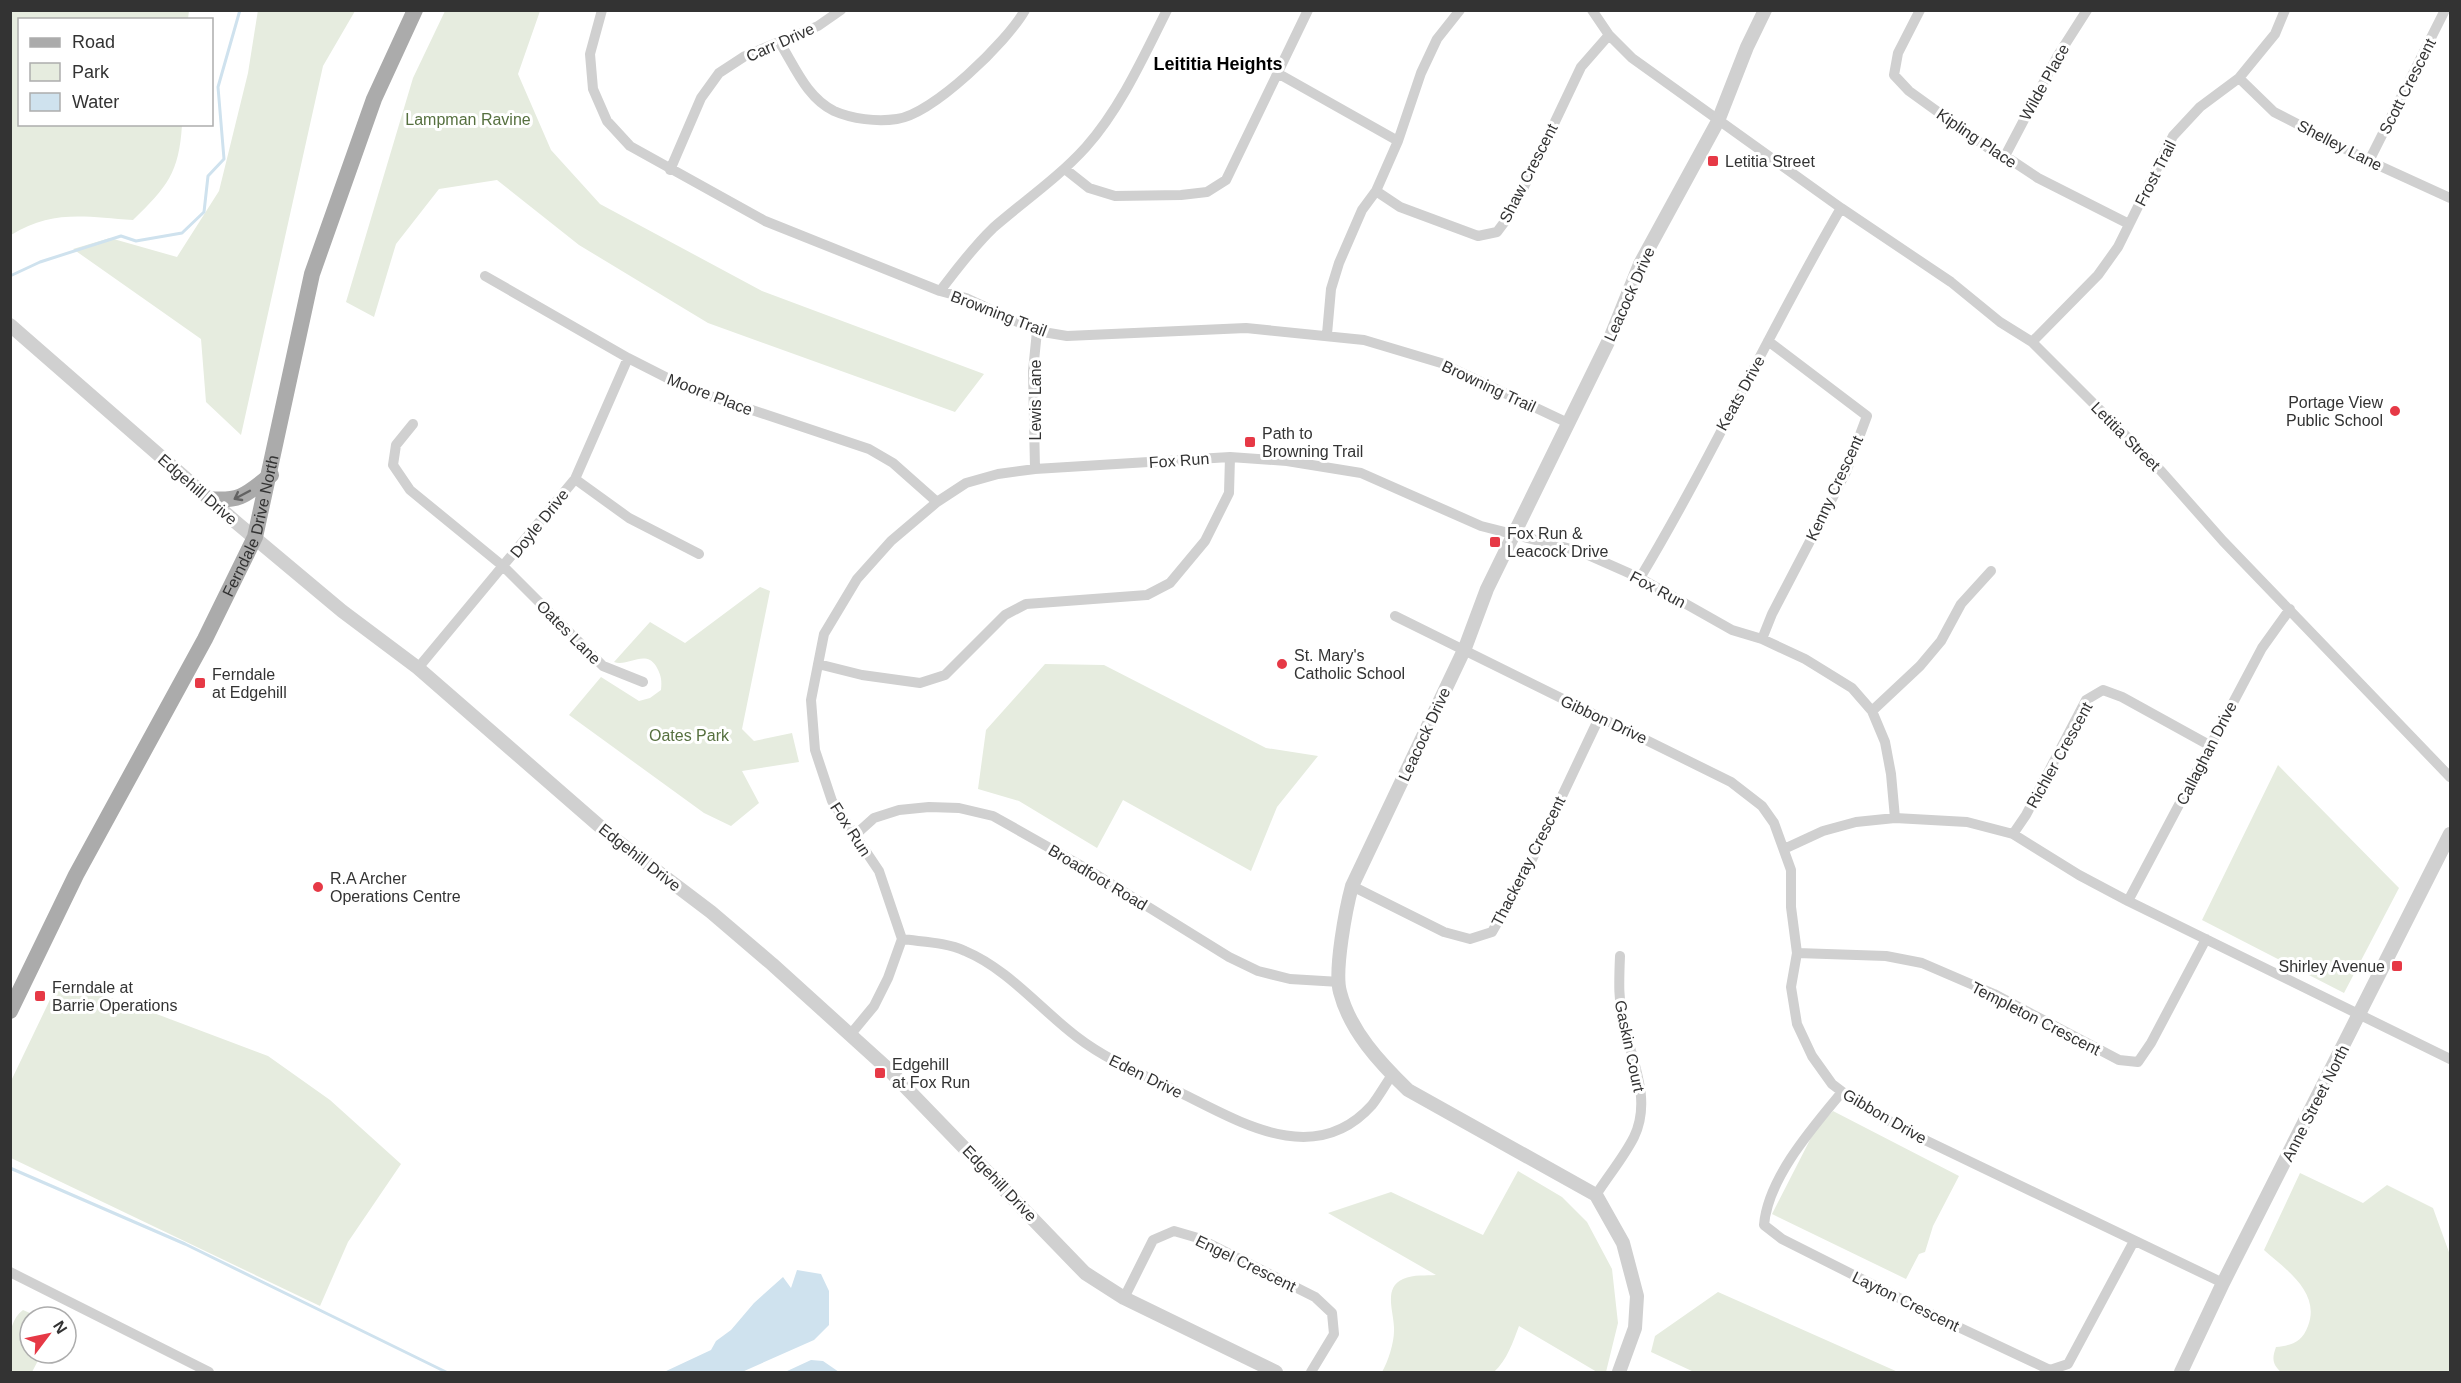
<svg xmlns="http://www.w3.org/2000/svg" width="2461" height="1383" viewBox="0 0 2461 1383" font-family="Arial,sans-serif">
	<style>
		.green { fill: #e6ecdf }
		.water { fill: #cfe2ee }
		.lines { fill: none; stroke-linecap: round; stroke-linejoin: round }
		.stream { stroke: #cfe2ee; stroke-width: 3 }
		.minor { stroke: #d0d0d0; stroke-width: 10 }
		.tertiary { stroke: #d0d0d0; stroke-width: 14 }
		.primary { stroke: #ababab; stroke-width: 16 }
		.oneway { stroke: #636363 }
		.poi-dot { fill: #e63946; stroke: #fff; stroke-width: 2 }
		.labels { text-anchor: middle; stroke-width: 6; stroke-linejoin: round; paint-order: stroke }
		.street-label { font-size: 16px; fill: #333; stroke: #fff }
		.park-label { font-size: 16px; fill: #56703f; stroke: #fff }
		.poi-label { font-size: 16px; fill: #333; stroke: #fff; text-anchor: start }
		.neighbourhood-label { font-size: 18px; font-weight: bold; fill: #000; stroke: #fff }
	</style>
	<rect width="100%" height="100%" fill="#fff"/>
	<path class="green" d="M11 10 189 11 188 19 20 20V124L182 125C179 173 167 187 133 220 86 217 53 209 11 235Z
		M258 10 355 11 323 66 241 435 206 402 201 339 73 249 110 238 177 257 219 191 248 73Z
		M445 11H540L518 74 551 150 600 204 762 291 984 374 955 412 708 323 579 245 497 180 439 189 396 244 374 317 346 302 413 78Z
		M760 587 770 591 742 729 754 741 792 733 799 762 742 771 759 803 731 826 704 813 569 715 601 677 639 701 650 698 661 690C662 679 661 675 656 666 645 649 628 667 614 662L650 622 685 643Z
		M1045 664 1104 665 1266 748 1318 756 1277 807 1251 871 1123 800 1097 848 1019 801 978 789 986 730Z
		M2278 765 2399 888 2344 993 2202 920Z
		M57 985 122 1001 268 1056 330 1100 401 1164 348 1242 320 1306 11 1158V1081Z
		M1833 1111 1959 1176 1933 1226 1925 1252 1919 1254 1906 1279 1772 1214 1815 1130Z
		M1518 1171 1562 1197 1587 1222 1612 1269 1618 1323 1606 1372H1597L1519 1326C1513 1342 1507 1360 1494 1372H1382C1388 1362 1394 1343 1394 1331 1395 1314 1382 1288 1403 1279 1414 1274 1426 1276 1436 1275L1328 1213 1391 1192 1483 1235Z
		M2300 1173 2363 1203 2387 1185 2433 1208 2450 1255V1372H2281C2272 1364 2272 1358 2276 1347 2293 1345 2302 1342 2308 1326 2321 1292 2285 1269 2264 1250Z
		M1718 1292 1898 1372H1694L1651 1352 1655 1336Z
		M23 1310 39 1317H30V1353H42L32 1372H11C10 1353 5 1323 23 1310Z"/>
	<path class="water" d="M797 1270 821 1274 829 1291V1325L814 1340 742 1372H664L711 1350 716 1341 731 1330 754 1303 783 1277 791 1288Z
		M811 1360 823 1361 839 1372H785Z"/>
	<g class="lines">
		<path class="stream" d="M10 276 40 262 121 236 136 241 182 233 204 212 208 176 224 159 218 87 240 10
			M10 1168 185 1244 446 1372"/>
		<path class="minor" d="M602 10 590 54 593 89 607 121 630 146 765 221 940 291 966 298 1037 331 1067 336 1246 328 1364 340 1441 363 1568 423
			M1592 10 1609 35 1632 58 1841 208 1951 282 2000 322 2032 342 2161 471 2223 541 2450 777
			M1920 10 1898 53 1894 75 1909 91 1988 148 2005 156 2038 178 2129 224
			M780 43C795 67 807 98 834 111 852 119 877 122 897 119 933 114 1007 42 1025 10
			M1279 74 1398 141
			M2239 78 2274 112 2369 161 2450 198
			M2005 156 2057 57 2087 10
			M2369 161 2445 10
			M1065 169 1089 188 1115 196 1181 195 1207 192 1226 180 1308 10
			M670 170 701 98 719 73 745 56 818 26 841 10
			M1376 191 1400 207 1478 236 1497 232 1512 212 1581 67 1609 35
			M485 276 628 358 689 389 869 449 893 463 937 502
			M940 291C957 269 973 247 993 228 1024 201 1058 178 1086 147 1120 109 1144 56 1167 10
			M1327 334 1331 289 1339 263 1362 210 1376 191 1398 141 1421 73 1437 39 1460 10
			M2032 342 2098 275 2118 247 2173 136 2200 107 2239 78 2275 34 2285 10
			M413 424 396 445 393 465 410 490 504 567 603 666 643 682
			M1035 469 1033 371 1037 331
			M575 479 629 518 699 554
			M1640 578C1712 458 1770 329 1841 208
			M1395 616 1731 782 1762 806 1774 823 1791 870V907L1797 953 1791 987 1797 1024 1812 1056 1832 1084 1861 1106 1927 1141 2223 1283
			M1762 639 1772 614 1846 472 1867 416 1768 341
			M818 664 862 675 920 683 945 675 1005 615 1026 604 1147 595 1170 583 1205 541 1229 493 1230 457
			M418 668 575 479 628 358
			M1872 711 1920 666 1941 641 1961 604 1991 571
			M2013 834 2026 815 2086 700 2103 690 2122 697 2209 745
			M854 836 874 818 899 810 929 807 959 808 993 816 1087 869 1229 957 1258 971 1290 979 1340 982
			M1784 849 1823 831 1856 822 1895 818 1967 822 2013 834 2079 875 2128 901 2450 1059
			M1352 886 1444 932 1470 939 1492 932 1525 874 1599 718
			M2128 901 2262 648 2290 609
			M902 939C923 942 946 942 965 951 1008 969 1040 1009 1077 1037 1108 1061 1146 1076 1181 1093 1240 1122 1315 1169 1372 1105 1379 1096 1385 1085 1392 1075
			M1797 953 1886 956 1922 963 1994 994 2119 1060 2138 1062 2151 1043 2206 939
			M850 1035 874 1006 888 978 902 939 879 871 832 801 815 750 811 700 824 634 857 579 891 541 937 502 966 483 998 474 1035 469 1230 457 1287 461 1361 473 1481 526 1579 551 1640 578 1732 630 1762 639 1805 659 1852 688 1872 711 1885 742 1891 774 1895 818
			M1842 1092C1813 1127 1768 1178 1764 1225L1782 1239 1937 1317 2050 1370 2068 1364 2134 1241
			M1596 1195C1608 1176 1624 1157 1634 1137 1652 1100 1632 1061 1624 1025 1618 1002 1619 980 1620 956
			M10 1272 209 1372
			M1124 1298 1153 1240 1174 1231 1198 1238 1315 1297 1332 1313 1334 1334 1311 1372"/>
		<path class="tertiary" d="M10 325 238 524 342 611 418 668 612 837 711 912 772 964 888 1069 1085 1273 1124 1298 1276 1372
			M1619 1372 1635 1328 1637 1296 1623 1243 1596 1195 1408 1090C1380 1063 1350 1031 1340 992 1334 971 1346 908 1352 886L1465 648 1487 589 1611 336 1640 264 1718 121 1747 47 1765 10
			M2181 1372 2223 1283 2450 834"/>
		<g class="primary">
			<path d="M209 499C241 502 247 494 271 475"/>
			<path id="s1" d="M10 1011 76 875 205 639 255 537 312 274 374 99 415 10"/>
		</g>
	</g>
	<defs><path id="oneway-shaft" d="M-6 0H5M1.5-3L5.5 0L1.5 3" fill="none" stroke-width="1.6" stroke-linecap="round" stroke-linejoin="round" transform="scale(1.5)"/></defs>
	<use class="oneway" href="#oneway-shaft" transform="translate(242 495) rotate(152)"/>
	<g class="poi-dot">
		<rect x="1707" y="155" width="12" height="12" rx="3"/>
		<circle cx="2395" cy="411" r="6"/>
		<rect x="1244" y="436" width="12" height="12" rx="3"/>
		<rect x="1489" y="536" width="12" height="12" rx="3"/>
		<circle cx="1282" cy="664" r="6"/>
		<rect x="194" y="677" width="12" height="12" rx="3"/>
		<circle cx="318" cy="887" r="6"/>
		<rect x="2391" y="960" width="12" height="12" rx="3"/>
		<rect x="34" y="990" width="12" height="12" rx="3"/>
		<rect x="874" y="1067" width="12" height="12" rx="3"/>
	</g>
	<g class="labels">
		<g class="street-label">
			<text transform="translate(780 42) rotate(-24)" y="6">Carr Drive</text>
			<text transform="translate(2044 82) rotate(-61)" y="6">Wilde Place</text>
			<text transform="translate(2407 86) rotate(-63)" y="6">Scott Crescent</text>
			<text transform="translate(1977 138) rotate(34)" y="6">Kipling Place</text>
			<text transform="translate(2340 145) rotate(27)" y="6">Shelley Lane</text>
			<text transform="translate(1528 173) rotate(-63)" y="6">Shaw Crescent</text>
			<text transform="translate(2155 173) rotate(-63)" y="6">Frost Trail</text>
			<text transform="translate(1629 294) rotate(-66)" y="6">Leacock Drive</text>
			<text transform="translate(999 313) rotate(21)" y="6">Browning Trail</text>
			<text transform="translate(1489 386) rotate(25)" y="6">Browning Trail</text>
			<text transform="translate(1740 393) rotate(-61)" y="6">Keats Drive</text>
			<text transform="translate(710 394) rotate(21)" y="6">Moore Place</text>
			<text transform="translate(1035 400) rotate(-90)" y="6">Lewis Lane</text>
			<text transform="translate(2126 436) rotate(45)" y="6">Letitia Street</text>
			<text transform="translate(1179 460) rotate(-4)" y="6">Fox Run</text>
			<text transform="translate(1834 488) rotate(-65)" y="6">Kenny Crescent</text>
			<text transform="translate(198 489) rotate(41)" y="6">Edgehill Drive</text>
			<text transform="translate(539 523) rotate(-51)" y="6">Doyle Drive</text>
			<text dy="6" stroke="none"><textPath href="#s1" startOffset="543">Ferndale Drive North</textPath></text>
			<text transform="translate(1658 589) rotate(28)" y="6">Fox Run</text>
			<text transform="translate(569 632) rotate(45)" y="6">Oates Lane</text>
			<text transform="translate(1604 719) rotate(25)" y="6">Gibbon Drive</text>
			<text transform="translate(1424 734) rotate(-65)" y="6">Leacock Drive</text>
			<text transform="translate(2206 753) rotate(-63)" y="6">Callaghan Drive</text>
			<text transform="translate(2059 755) rotate(-61)" y="6">Richler Crescent</text>
			<text transform="translate(851 829) rotate(57)" y="6">Fox Run</text>
			<text transform="translate(640 857) rotate(38)" y="6">Edgehill Drive</text>
			<text transform="translate(1528 861) rotate(-63)" y="6">Thackeray Crescent</text>
			<text transform="translate(1098 877) rotate(31)" y="6">Broadfoot Road</text>
			<text transform="translate(2036 1018) rotate(27)" y="6">Templeton Crescent</text>
			<text transform="translate(1630 1046) rotate(78)" y="6">Gaskin Court</text>
			<text transform="translate(1146 1076) rotate(26)" y="6">Eden Drive</text>
			<text transform="translate(2315 1103) rotate(-63)" y="6">Anne Street North</text>
			<text transform="translate(1885 1116) rotate(30)" y="6">Gibbon Drive</text>
			<text transform="translate(1000 1183) rotate(46)" y="6">Edgehill Drive</text>
			<text transform="translate(1246 1263) rotate(26)" y="6">Engel Crescent</text>
			<text transform="translate(1906 1301) rotate(26)" y="6">Layton Crescent</text>
		</g>
		<g class="park-label">
			<text x="468" y="125">Lampman Ravine</text>
			<text x="689" y="741">Oates Park</text>
		</g>
		<g class="poi-label">
			<text x="1725" y="167">Letitia Street</text>
			<text x="2383" y="408" text-anchor="end">Portage View<tspan x="2383" dy="18">Public School</tspan></text>
			<text x="1262" y="439">Path to<tspan x="1262" dy="18">Browning Trail</tspan></text>
			<text x="1507" y="539">Fox Run &amp;<tspan x="1507" dy="18">Leacock Drive</tspan></text>
			<text x="1294" y="661">St. Mary's<tspan x="1294" dy="18">Catholic School</tspan></text>
			<text x="212" y="680">Ferndale<tspan x="212" dy="18">at Edgehill</tspan></text>
			<text x="330" y="884">R.A Archer<tspan x="330" dy="18">Operations Centre</tspan></text>
			<text x="2385" y="972" text-anchor="end">Shirley Avenue</text>
			<text x="52" y="993">Ferndale at<tspan x="52" dy="18">Barrie Operations</tspan></text>
			<text x="892" y="1070">Edgehill<tspan x="892" dy="18">at Fox Run</tspan></text>
		</g>
		<g class="neighbourhood-label">
			<text x="1218" y="70">Leititia Heights</text>
		</g>
	</g>
	<rect width="2461" height="1383" fill="none" stroke="#333333" stroke-width="24"/>
	<rect x="18" y="18" width="195" height="108" fill="#ffffff" stroke="#adadad" stroke-width="1.5"/>
	<rect x="30" y="38" width="30" height="9" fill="#ababab" stroke="#adadad" stroke-width="1.5"/>
	<text x="72" y="48" font-size="18" fill="#333333">Road</text>
	<rect x="30" y="63" width="30" height="18" fill="#e6ecdf" stroke="#adadad" stroke-width="1.5"/>
	<text x="72" y="78" font-size="18" fill="#333333">Park</text>
	<rect x="30" y="93" width="30" height="18" fill="#cfe2ee" stroke="#adadad" stroke-width="1.5"/>
	<text x="72" y="108" font-size="18" fill="#333333">Water</text>
	<g transform="translate(48 1335) rotate(58)"><circle r="28" fill="#ffffff" stroke="#adadad" stroke-width="1.5"/>
	<path d="M0-4.5L10 22L0 15L-10 22Z" fill="#e63946"/>
	<text y="-9" font-size="16" font-weight="bold" text-anchor="middle" fill="#333333">N</text>
	</g>
</svg>
